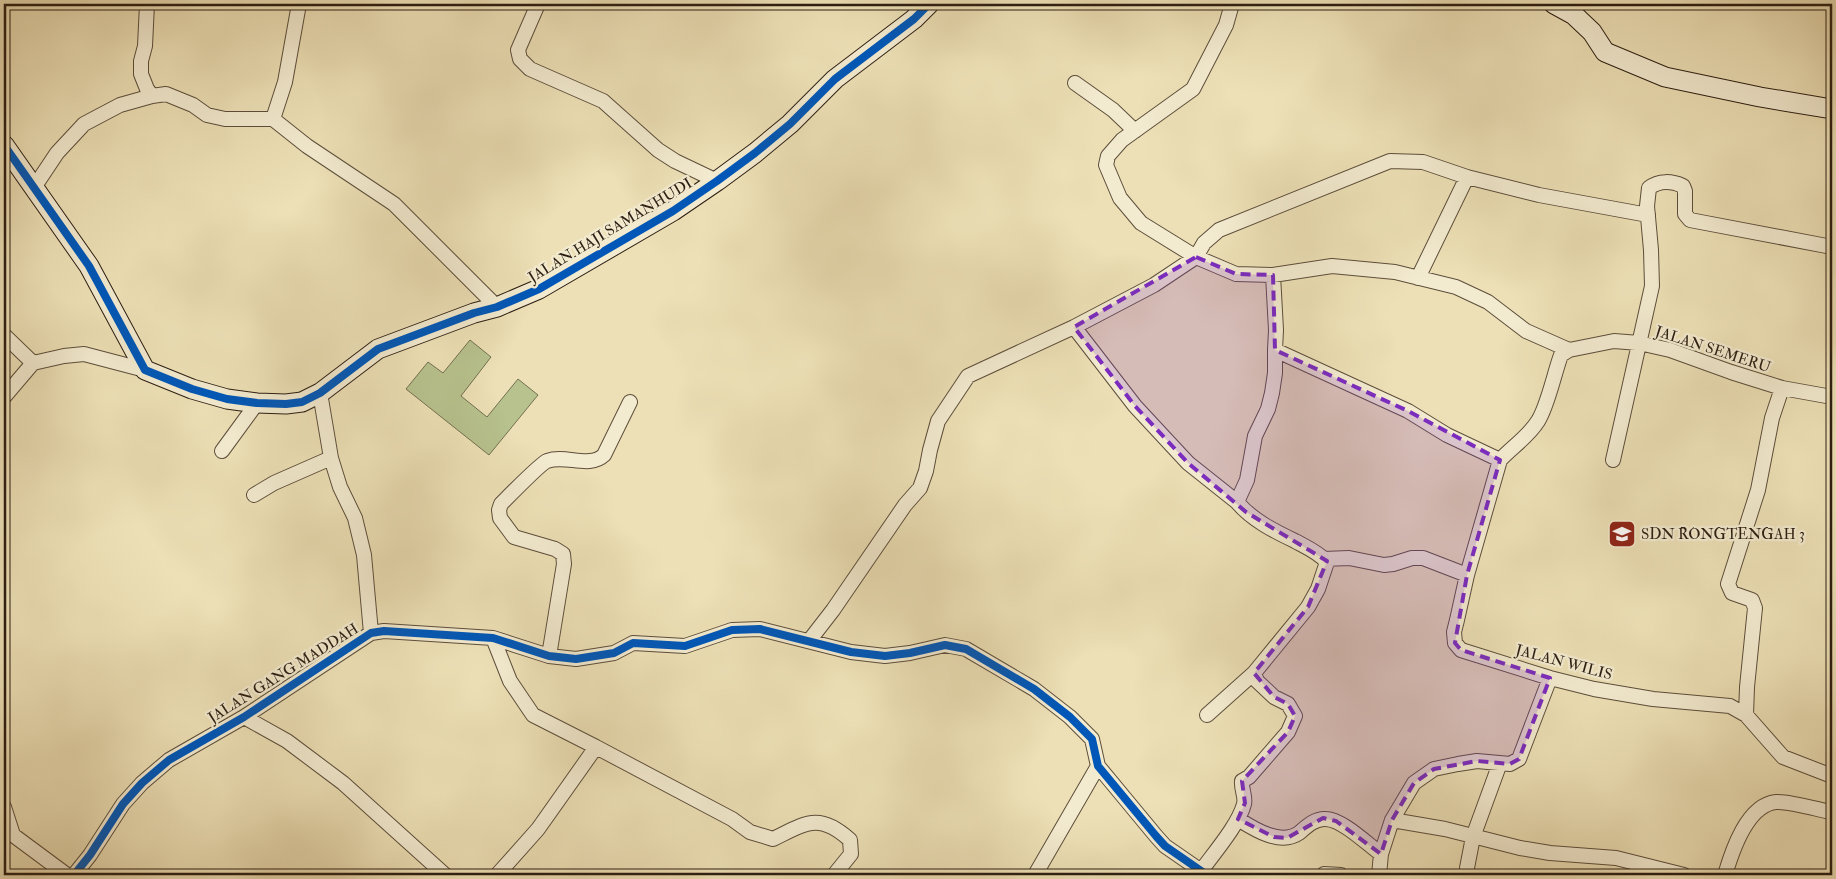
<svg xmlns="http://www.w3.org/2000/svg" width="1836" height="879" viewBox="0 0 1836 879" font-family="'IM FELL Double Pica',serif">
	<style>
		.green { fill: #b7c28e; stroke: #727050 }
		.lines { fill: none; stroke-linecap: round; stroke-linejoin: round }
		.street-casing { stroke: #5c4e3b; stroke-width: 16 }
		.secondary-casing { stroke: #2c1e12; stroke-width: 21 }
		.street { stroke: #f3ebd0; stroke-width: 14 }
		.secondary { stroke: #f3ebd0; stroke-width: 19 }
		.cycleway-casing { stroke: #f3ebd0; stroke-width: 11 }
		.cycleway { stroke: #0057b8; stroke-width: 8 }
		.marked { fill: #7b2cbf; fill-opacity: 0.2; stroke: #7b2cbf; stroke-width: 4; stroke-dasharray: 10 6; stroke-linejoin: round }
		.labels { text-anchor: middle; stroke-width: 4.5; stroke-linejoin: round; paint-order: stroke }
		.street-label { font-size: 15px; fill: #2c1e12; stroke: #f3ebd0 }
		.poi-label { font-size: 15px; fill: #2c1e12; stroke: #f3ebd0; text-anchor: start }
	</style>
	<rect width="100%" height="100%" fill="#ede0b6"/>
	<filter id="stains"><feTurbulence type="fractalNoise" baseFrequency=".004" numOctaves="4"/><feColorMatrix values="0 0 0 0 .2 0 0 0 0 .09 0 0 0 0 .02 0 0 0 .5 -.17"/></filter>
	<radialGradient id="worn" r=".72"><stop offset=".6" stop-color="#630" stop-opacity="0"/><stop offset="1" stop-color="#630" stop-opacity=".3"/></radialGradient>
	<path class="green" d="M470 340 491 357 461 396 487 417 518 379 538 395 489 455 406 389 428 362 443 373Z"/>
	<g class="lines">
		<g class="street-casing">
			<path id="street" d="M147 4 145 46 141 61V74L147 89 152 96
				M538 4 518 50 520 59 530 69 603 101 658 150 675 161 717 181
				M1232 4 1226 25 1193 89 1122 140 1108 156 1106 165 1120 198 1141 223 1196 257 1236 274 1273 275 1332 266 1395 272 1456 287 1488 302 1526 331 1569 350
				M1075 83 1113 110 1135 131
				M273 119 285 82 299 4
				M33 189 57 153 84 124 120 105 152 96 166 94 193 105 207 115 225 119H273L307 146 394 204 497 307
				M1273 275 1276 330 1275 350 1408 411 1447 435 1500 460
				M1418 278 1467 177
				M1074 327 1135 406 1188 463 1237 502
				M4 335 33 363
				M320 393 331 458 340 487 355 518 364 555 371 633
				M4 397 33 363 64 356 84 354 145 370
				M1832 397 1782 388 1731 372 1670 350 1639 343 1614 341 1569 350 1561 355C1554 374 1548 405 1538 421 1528 437 1512 447 1500 460L1467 575 1457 620 1454 632 1455 643 1461 650 1550 678 1594 689 1653 699 1730 706 1746 715 1783 757 1832 776
				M222 451 257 403
				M1613 460 1652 286 1651 250 1647 206 1649 188C1659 180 1672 181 1683 186L1685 191V214L1690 220 1832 247
				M254 495 274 483 331 458
				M1324 559 1349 558 1384 565 1393 564 1412 558H1423L1467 575
				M493 638 510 681 533 715 596 747
				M809 641 833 610 905 505 920 488 926 471 930 450 938 421 968 376 1074 327 1154 285 1196 257 1204 243 1219 230 1390 161 1423 162 1467 177 1539 195 1648 215
				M549 656 564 564 563 554 555 549 514 537 500 518 499 510 501 504C509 496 540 464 547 461 566 454 589 469 604 455L630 402
				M1207 715 1254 673
				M1746 715 1747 687 1755 608 1752 600 1732 593 1728 584 1758 490 1772 418 1782 388
				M244 717 287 741 343 783 445 875
				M4 807 13 835 67 875
				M1238 819C1254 829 1280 846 1299 833 1306 827 1315 818 1326 819 1343 820 1366 843 1381 854
				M1392 820 1445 829 1520 848 1550 853 1616 858 1684 875
				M1467 868 1473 837 1500 763
				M1201 871C1214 853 1239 824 1244 804 1246 797 1241 789 1242 781L1249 777 1288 732 1295 716 1288 704 1274 697 1257 681 1254 673 1308 607 1318 589 1327 562C1318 552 1306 547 1295 541 1274 531 1252 520 1237 502L1247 480 1255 436 1268 409 1272 393 1275 373V350
				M1324 874 1341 875
				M74 875 90 855 123 804 142 783 169 760 244 717 371 633 384 631 493 638 549 656 576 659 614 653 633 643 685 646 732 630 760 629 851 652 885 656 910 653 945 645 966 649 1034 689 1070 717 1092 739 1098 766 1156 836 1165 846 1207 875
				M497 875 538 829 596 747 732 819 750 832 773 839C806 823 819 812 850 840L851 854 834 875
				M1035 875 1098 766
				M1379 875 1381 854 1392 820 1414 783 1434 769 1458 764 1477 761 1510 764 1519 759 1550 678
				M1725 875C1732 851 1747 805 1776 802 1789 801 1816 809 1830 812L1832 810"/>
		</g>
		<g class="secondary-casing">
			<path id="secondary" d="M1554 4 1574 15 1592 32 1605 52 1665 77 1760 97 1832 109
				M4 145 89 266 145 370 192 389 227 399 257 403 286 404 302 402 320 393 378 349 474 313 497 307 539 289 673 211 717 181 755 153 790 124 835 79 914 19 929 4"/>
		</g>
		<use href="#street" class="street"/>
		<use href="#secondary" class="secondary"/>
		<g class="cycleway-casing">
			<path id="cycleway" d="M4 145 89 266 145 370 192 389 227 399 257 403 286 404 302 402 320 393 378 349 474 313 497 307 539 289 673 211 717 181 755 153 790 124 835 79 914 19 929 4
				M74 875 90 855 123 804 142 783 169 760 244 717 371 633 384 631 493 638 549 656 576 659 614 653 633 643 685 646 732 630 760 629 851 652 885 656 910 653 945 645 966 649 1034 689 1070 717 1092 739 1098 766 1156 836 1165 846 1207 875"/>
		</g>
		<use href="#cycleway" class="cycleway"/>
	</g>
	<path class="marked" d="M1196 257 1236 274 1273 275 1275 350 1408 411 1500 460 1467 575 1455 643 1461 650 1550 678 1519 759 1510 764 1477 761 1434 769 1414 783 1392 820 1381 854 1336 821 1323 818 1287 838 1274 837 1238 819 1245 803 1242 781 1288 732 1295 716 1288 704 1274 697 1254 673 1308 607 1327 561 1246 512 1188 463 1135 406 1074 327Z"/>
	<defs>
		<g id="school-square" transform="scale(1.4375)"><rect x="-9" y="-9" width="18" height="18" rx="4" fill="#8f2418" stroke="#f3ebd0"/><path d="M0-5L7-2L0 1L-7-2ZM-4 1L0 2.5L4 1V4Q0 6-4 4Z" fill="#fff"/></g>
	</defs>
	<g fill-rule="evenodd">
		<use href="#school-square" x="1622" y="534"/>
	</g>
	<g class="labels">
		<g class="street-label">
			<text transform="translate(610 230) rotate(-31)" y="5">JALAN HAJI SAMANHUDI</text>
			<text transform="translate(1713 349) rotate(18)" y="5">JALAN SEMERU</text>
			<text transform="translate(1564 662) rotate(15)" y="5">JALAN WILIS</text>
			<text transform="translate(283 673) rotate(-32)" y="5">JALAN GANG MADDAH</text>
		</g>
		<g class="poi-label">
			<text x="1641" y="539">SDN RONGTENGAH 3</text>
		</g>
	</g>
	<rect width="1836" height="879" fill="none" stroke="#ede0b6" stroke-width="20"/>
	<rect x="5" y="5" width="1826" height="869" fill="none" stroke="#2c1e12" stroke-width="2.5"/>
	<rect x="10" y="10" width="1816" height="859" fill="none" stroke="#2c1e12"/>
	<rect width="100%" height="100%" filter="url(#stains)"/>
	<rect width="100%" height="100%" fill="url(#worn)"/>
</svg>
